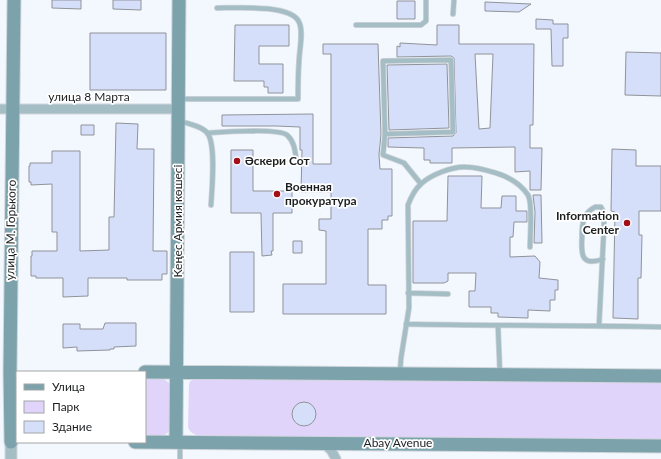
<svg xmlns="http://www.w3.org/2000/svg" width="661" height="459" viewBox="0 0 661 459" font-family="Lato,sans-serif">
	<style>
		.green { fill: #e1d4fa }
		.building { fill: #d6dffa; stroke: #909399; fill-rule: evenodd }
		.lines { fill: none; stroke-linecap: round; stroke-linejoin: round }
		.service-casing { stroke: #d0d5da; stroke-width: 6 }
		.minor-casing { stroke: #d0d5da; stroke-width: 11 }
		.tertiary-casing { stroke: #d0d5da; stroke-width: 13 }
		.secondary-casing { stroke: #d0d5da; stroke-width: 15 }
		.service { stroke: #a5bec5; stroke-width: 4.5 }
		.minor { stroke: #a5bec5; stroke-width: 9 }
		.tertiary { stroke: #a5bec5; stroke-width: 11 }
		.secondary { stroke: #7ca2ac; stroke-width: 13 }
		.poi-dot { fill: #a40c16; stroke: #fff; stroke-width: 1.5 }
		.labels { text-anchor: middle; stroke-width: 3.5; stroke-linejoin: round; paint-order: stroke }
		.street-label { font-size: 12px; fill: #1c1e20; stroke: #fff }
		.poi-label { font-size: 12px; font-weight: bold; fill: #1c1e20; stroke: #fff; text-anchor: start }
	</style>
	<rect width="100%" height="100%" fill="#f2f8fe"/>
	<path class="green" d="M145 378C157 378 167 376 172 388L171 428C166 439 155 436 145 436Z
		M199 378 661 380V441L199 436C194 434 190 433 188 427L189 385 190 381Z"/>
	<path class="building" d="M52 0H81V9L52 8Z
		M113 0H141V10L113 9Z
		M397 1H415V19H397Z
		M485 2 531 4 519 12 485 11Z
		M536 19 553 20V24H568V38H563V66H552L551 29H536Z
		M235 25H289V46H259V64H283V93H268V87H264V81H234Z
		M437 25H459V44H534L533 125H530V148H542L541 190H530V171L515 172V147L452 148V163H430V160H424V148L388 147V138L453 136 456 133 454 58 451 56 397 57V46L400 47V43L437 45ZM475 54H493L490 128 479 129Z
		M90 33H166V90H90Z
		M323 44H378L381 134 379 155 380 169H392V216H388V220H382V229H368V285H386V314H283V284H326V231L319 230V219H331V192H301L302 150H300V127L276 126H222V115L313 114V164H331V54H323Z
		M626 52 661 53V96L625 95Z
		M447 64 449 128 389 130 387 65Z
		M116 123 138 124 137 149H154L153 251H167V274H162V280H127V278H88V296L63 297V278H36V276H31V256H32V251H57V232H52V184L31 185V182H29V166H30V163H52V151H80V251L109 250V217H114Z
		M81 125H94V135H81Z
		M612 149 636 150V166H661V211H639V235H642L641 278H638V319L613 318 615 212 611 211Z
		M231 150H253V191H292V213H273V251H271L272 255 262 256 261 213H231Z
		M448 176H482L481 208H501L502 196H516V211H527V222H514L513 237H510V257L535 256 540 262 539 278 558 280V290H555V300H550V311L528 310V318L498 317V313H491V307H469V291H475L476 273H448V281L444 283H413V221H447Z
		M533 195H541L542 243H534L535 212Z
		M293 241H302V253H293Z
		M230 252H254V312H230Z
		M105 323H136V346L114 347V349H110V350L77 351V347L63 348V324H80V329H103Z
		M292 414a12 12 0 1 1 24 0a12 12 0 1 1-24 0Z"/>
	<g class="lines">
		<g class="service-casing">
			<path id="service" d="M453 14 454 0
				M356 25H421L426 21V0
				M180 99H298C298 87 298 75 299 62 299 51 304 32 299 22 291 4 234 8 217 8
				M180 121C188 124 203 126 208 134 216 146 212 189 211 205
				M207 133C221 132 278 128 287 135 294 141 295 150 296 158
				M385 134 453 132 451 60 383 61 385 134 383 155 404 163 421 184
				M408 293 448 294
				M406 324C491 326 576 325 661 327
				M498 326 500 375
				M599 326 604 227V217L603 211 601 207H595C592 209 588 211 586 215 582 222 582 229 582 237 581 254 581 267 603 259
				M400 372 401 358 409 308 408 205C411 197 414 190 421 184 430 175 453 166 466 167 476 167 486 170 496 173 509 177 520 183 528 195 533 204 530 236 530 247
				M180 459V443"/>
		</g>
		<g class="minor-casing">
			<path id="minor" d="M0 109H178
				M323 443 331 450 336 459"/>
		</g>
		<g class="tertiary-casing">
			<path id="tertiary" d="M11 459V442"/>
		</g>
		<g class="secondary-casing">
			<path id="secondary" d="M145 372 661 376
				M11 442 10 372 14 0
				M135 442 661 446
				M176 442 179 0"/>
		</g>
		<use href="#service" class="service"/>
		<use href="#minor" class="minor"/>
		<use href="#tertiary" class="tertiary"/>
		<use href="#secondary" class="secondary"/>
	</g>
	<g class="poi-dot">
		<circle cx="237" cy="161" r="4"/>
		<circle cx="277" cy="194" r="4"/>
		<circle cx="627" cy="223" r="4"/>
	</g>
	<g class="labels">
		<g class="street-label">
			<text x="89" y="101">улица 8 Марта</text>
			<text transform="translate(178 221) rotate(-90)" y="4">Кеңес Армия көшесі</text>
			<text transform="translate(11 230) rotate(-89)" y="4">улица М. Горького</text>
			<text x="398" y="447">Abay Avenue</text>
		</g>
		<g class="poi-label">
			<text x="245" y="165">Әскери Сот</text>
			<text x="285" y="191">Военная<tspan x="285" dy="14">прокуратура</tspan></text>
			<text x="619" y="220" text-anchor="end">Information<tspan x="619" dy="14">Center</tspan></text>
		</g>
	</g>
	<rect x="16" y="371" width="130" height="72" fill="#ffffff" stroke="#a4a5a6"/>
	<rect x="24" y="384" width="20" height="6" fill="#7ca2ac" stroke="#a4a5a6"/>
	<text x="52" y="391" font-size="12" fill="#1c1e20">Улица</text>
	<rect x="24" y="401" width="20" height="12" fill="#e1d4fa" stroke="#a4a5a6"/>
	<text x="52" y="411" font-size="12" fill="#1c1e20">Парк</text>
	<rect x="24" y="421" width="20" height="12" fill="#d6dffa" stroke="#a4a5a6"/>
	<text x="52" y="431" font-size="12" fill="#1c1e20">Здание</text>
</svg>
